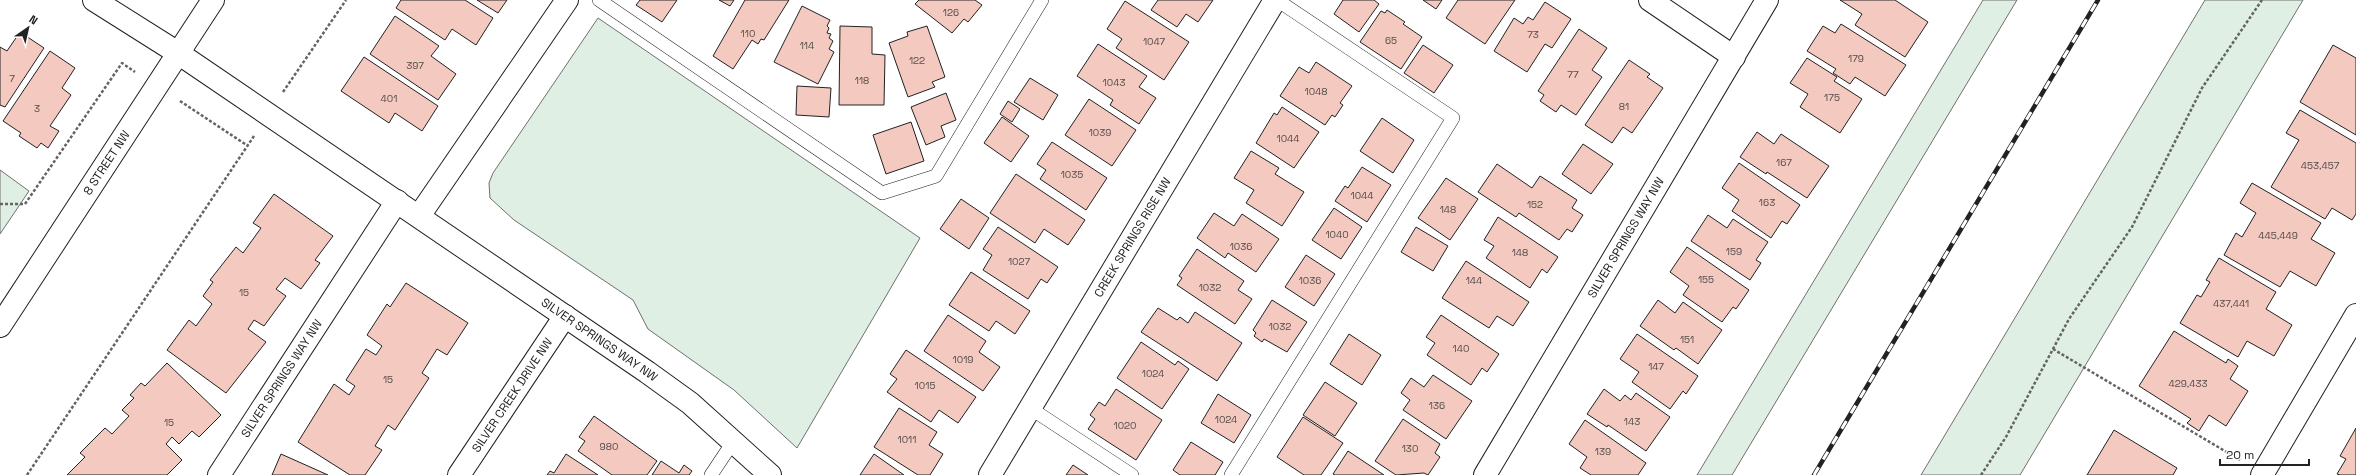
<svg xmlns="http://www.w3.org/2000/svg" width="2356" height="475" viewBox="0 0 2356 475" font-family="'Space Grotesk',sans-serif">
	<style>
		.green { fill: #e0efe3; stroke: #6f6f6f }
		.building { fill: #f3c9c0; stroke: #222 }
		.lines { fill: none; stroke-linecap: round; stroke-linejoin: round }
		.service-casing { stroke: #222; stroke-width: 14 }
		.minor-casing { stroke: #222; stroke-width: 24 }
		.tertiary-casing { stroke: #222; stroke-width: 24 }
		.path { stroke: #646464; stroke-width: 2.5; stroke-dasharray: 3 2; stroke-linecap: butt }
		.service { stroke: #fff; stroke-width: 13 }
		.minor { stroke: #fff; stroke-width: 22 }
		.tertiary { stroke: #fff; stroke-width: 22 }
		.rail-casing { stroke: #222; stroke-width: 4.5 }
		.rail { stroke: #fff; stroke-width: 3; stroke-dasharray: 9; stroke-linecap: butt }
		.labels { text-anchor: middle; stroke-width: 3; stroke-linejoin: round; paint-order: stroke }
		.number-label { font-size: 10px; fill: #564c4a }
		.street-label { font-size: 12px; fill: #222; stroke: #fff }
	</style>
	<rect width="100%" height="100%" fill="#fff"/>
	<path class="green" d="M1983 0H2017L1732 475H1697Z
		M2205 0H2303L2020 475H1921Z
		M598 18 920 238 797 448 734 390 648 329 633 300 514 220 490 198 489 183 493 173Z
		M0 170 29 191 0 234Z"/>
	<path class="building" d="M401 0H465L493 18 476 45 452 29 445 40 396 8Z
		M477 0H507L498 13Z
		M640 0H677L662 22 636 5Z
		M719 0H734L730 6Z
		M745 0H789L764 40 761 39 758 44 752 40 733 69 713 56Z
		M919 0H975L982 5 968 22 964 19 952 33 915 4Z
		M1158 0H1213L1198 22 1186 14 1177 27 1151 10Z
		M1343 0H1374L1379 4 1359 32 1334 14Z
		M1423 0H1442L1436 9Z
		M1458 0H1515L1485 44 1446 18Z
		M1840 0H1895L1928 22 1905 57 1855 25 1862 14Z
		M1125 1 1189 42 1164 80 1116 48 1122 39 1107 29Z
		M1545 2 1571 19 1552 48 1545 44 1527 72 1494 51 1514 18 1523 24 1528 17 1533 20Z
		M802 6 830 20 827 26 829 28 827 33 831 34 829 38 833 41 829 49 834 52 818 84 774 62Z
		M1387 10 1405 22 1403 24 1422 37 1401 69 1360 42 1381 11 1385 13Z
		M395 16 439 46 431 56 456 74 438 100 370 54Z
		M1841 24 1906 65 1885 96 1855 77 1850 84 1833 73 1836 69 1807 51 1823 26 1835 33Z
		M840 26 872 27V54L885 55 884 105H839Z
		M927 26 945 77 932 82 935 87 908 97 889 43 908 36 907 32Z
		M1579 29 1607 48 1592 70 1602 77 1576 115 1561 105 1556 112 1540 101 1544 95 1538 91Z
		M20 32 44 48 5 107 0 105V47L7 51Z
		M1098 44 1147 76 1139 87 1156 98 1139 124 1110 105 1113 100 1077 76Z
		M1423 45 1453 65 1434 93 1404 73Z
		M2333 45 2356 58V135L2300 102Z
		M50 51 75 68 62 88 71 95 50 126 59 131 48 148 41 143 37 148 19 136 21 133 3 121Z
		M364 57 438 106 422 131 395 113 389 123 341 91Z
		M1807 58 1837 77 1834 81 1862 99 1840 133 1800 107 1808 94 1790 83Z
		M1629 60 1650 74 1647 77 1663 88 1632 133 1623 127 1612 143 1585 125Z
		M1316 62 1352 86 1340 103 1343 105 1335 117 1332 115 1325 125 1280 96 1299 67 1309 73Z
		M1030 78 1058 95 1043 120 1014 102Z
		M797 86 831 88 829 117 796 115Z
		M946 93 956 120 941 126 945 137 926 145 911 107Z
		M1089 99 1136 130 1112 166 1065 135Z
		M1008 101 1020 109 1012 122 1000 114Z
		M1282 107 1319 132 1294 168 1256 143 1274 113 1277 115Z
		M2300 110 2356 143V214L2352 220 2332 208 2325 219 2271 187 2299 140 2286 133Z
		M1002 117 1029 136 1011 162 984 143Z
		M1382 118 1414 140 1393 173 1360 151Z
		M911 122 924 161 886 174 873 135Z
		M1757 132 1774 144 1781 134 1829 166 1807 198 1767 172 1766 174 1740 157Z
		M1052 142 1107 178 1086 210 1040 179 1046 170 1037 164Z
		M1583 144 1613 164 1591 194 1562 174Z
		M1251 151 1279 168 1275 174 1304 192 1282 226 1246 203 1254 190 1234 178Z
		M1739 163 1800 205 1787 224 1782 221 1771 238 1732 211 1739 200 1722 188Z
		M1497 164 1532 188 1540 176 1577 200 1572 208 1583 215 1572 232 1567 229 1559 240 1519 213 1516 217 1478 192Z
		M1362 167 1391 185 1367 222 1335 201 1345 186 1348 188Z
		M1016 174 1085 220 1068 245 1044 229 1035 243 990 213Z
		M1446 178 1478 199 1450 240 1418 218Z
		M2252 183 2321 223 2311 239 2335 253 2316 286 2290 271 2280 287 2224 255 2236 233 2242 237 2256 213 2240 203Z
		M274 194 333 236 315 260 320 263 301 289 285 278 276 289 286 296 264 326 254 320 248 329 266 342 226 393 167 350 189 320 196 326 212 304 203 296 213 282 210 280 236 247 243 253 261 228 253 223Z
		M961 199 989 218 969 249 940 229Z
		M1334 208 1362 227 1341 259 1312 240Z
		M1214 213 1234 226 1242 214 1279 239 1256 272 1228 253 1225 258 1197 238Z
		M1708 215 1727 228 1733 219 1768 242 1756 260 1761 263 1750 280 1691 241Z
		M1498 217 1558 257 1547 273 1542 269 1530 288 1486 258 1494 246 1484 240Z
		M998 227 1058 267 1047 283 1041 279 1028 299 983 270 992 255 983 249Z
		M1416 227 1448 246 1433 271 1401 252Z
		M1687 247 1749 290 1736 309 1733 307 1722 322 1683 295 1689 286 1670 272Z
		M1197 249 1244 281 1238 290 1252 299 1235 324 1177 285 1182 278 1179 276Z
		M1306 255 1335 274 1314 306 1285 287Z
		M2219 258 2276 292 2266 309 2292 325 2274 356 2247 341 2238 357 2180 323 2197 295 2201 297 2210 282 2206 280Z
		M1466 261 1529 302 1513 326 1497 316 1489 328 1442 298Z
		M971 272 1030 311 1015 334 996 321 989 331 949 305Z
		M406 283 468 323 447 355 437 349 422 373 429 378 395 430 388 425 375 446 382 450 365 475H350L298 442 334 384 349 395 355 386 346 380 366 349 376 355 382 346 367 335 387 304 390 307Z
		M1272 300 1307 322 1287 352 1264 339 1262 342 1254 336 1256 333 1253 330Z
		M1658 300 1675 313 1683 302 1722 330 1698 364 1676 348 1674 350 1640 326Z
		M1158 308 1177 320 1180 317 1188 323 1195 312 1242 343 1217 381 1141 332Z
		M948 315 986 341 979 352 1000 367 983 391 924 351Z
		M1441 315 1499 354 1487 372 1482 368 1471 385 1427 355 1435 343 1426 337Z
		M2174 331 2226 363 2228 359 2238 366 2230 379 2248 391 2226 426 2209 415 2199 431 2187 423 2191 419 2139 386Z
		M1349 334 1381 355 1362 385 1330 364Z
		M1637 334 1698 376 1686 394 1683 391 1670 409 1632 382 1639 372 1620 359Z
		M1141 342 1175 365 1178 361 1189 369 1162 409 1117 378Z
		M906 350 976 397 958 423 939 410 931 422 887 392 897 379 890 374Z
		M167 363 221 415 199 437 192 431 179 444 172 437 166 444 182 460 167 475H67L85 457 80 453 105 428 112 434 129 416 122 410 134 398 130 395 141 383 145 386Z
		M1433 375 1472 401 1446 439 1403 410 1410 400 1401 393 1411 378 1424 387Z
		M1325 382 1357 403 1335 436 1303 415Z
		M1116 389 1162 420 1136 460 1088 429 1095 419 1090 415 1099 402 1105 406Z
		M1604 389 1620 401 1625 395 1631 400 1636 393 1670 417 1646 451 1608 425 1607 427 1587 414Z
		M1218 394 1251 415 1234 443 1201 423Z
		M899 408 937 432 929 445 943 454 930 475H918L874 447Z
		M594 416 657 461 647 475H612L578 451 585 441 579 437Z
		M1303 417 1343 443 1321 475H1304L1277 457Z
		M1403 419 1440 444 1435 453 1440 457 1428 475 1424 473 1396 475 1375 461Z
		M1585 420 1646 463 1638 475H1591L1580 468 1587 457 1569 444Z
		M2356 428V475H2340L2337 474 2346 459 2340 456Z
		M2114 430 2177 468 2173 475H2087Z
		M1191 442 1223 462 1215 475H1180L1173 470Z
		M1348 451 1384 475H1335L1333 474Z
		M281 454 328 475H272Z
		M566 454 598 475H547L550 471 554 473Z
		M874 454 904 475H860Z
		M661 461 679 473 684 465 692 471 689 475H652Z
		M1073 465 1088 475H1066Z"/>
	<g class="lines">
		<g class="service-casing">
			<path id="service" d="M599 0 882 193 936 176 1042 0
				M1030 408 1132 475
				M711 475 733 442
				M1231 475 1453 118 1277 0"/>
		</g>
		<g class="minor-casing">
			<g id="minor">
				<path id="s1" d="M94 0 178 53 647 372 690 403 770 475"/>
				<path d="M1650 0 1734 57"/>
				<path d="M419 216 567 0"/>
				<path id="s2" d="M219 475 397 201"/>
				<path id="s3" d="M459 475 565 316"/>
				<path id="s4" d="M990 475 1275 0"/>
				<path id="s5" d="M1485 475 1767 0"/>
				<path d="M2262 475 2356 315"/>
			</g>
		</g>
		<g class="tertiary-casing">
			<g id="tertiary">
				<path id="s6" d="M0 326 213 0"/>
			</g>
		</g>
		<path class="path" d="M283 92 346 0
			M180 101 248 146
			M0 204H25L122 63 135 72
			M2053 349 2240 460
			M27 475 254 136
			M1981 475 2006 437 2069 319 2132 227 2202 88 2262 0"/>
		<use href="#service" class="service"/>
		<use href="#minor" class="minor"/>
		<use href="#tertiary" class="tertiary"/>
		<g class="rail-casing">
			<path id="rail" d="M1814 475 2098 0"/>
		</g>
		<use href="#rail" class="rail"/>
	</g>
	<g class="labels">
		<g class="number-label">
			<text x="951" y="16">126</text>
			<text x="748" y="37">110</text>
			<text x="1533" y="38">73</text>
			<text x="1391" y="44">65</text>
			<text x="1154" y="45">1047</text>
			<text x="807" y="49">114</text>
			<text x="1856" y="62">179</text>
			<text x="917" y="64">122</text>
			<text x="415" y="69">397</text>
			<text x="1573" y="78">77</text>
			<text x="12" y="82">7</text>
			<text x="862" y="84">118</text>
			<text x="1114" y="86">1043</text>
			<text x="1316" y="95">1048</text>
			<text x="1832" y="101">175</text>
			<text x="389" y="102">401</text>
			<text x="1624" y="110">81</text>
			<text x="37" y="112">3</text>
			<text x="1100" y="136">1039</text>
			<text x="1288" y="142">1044</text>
			<text x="1784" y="166">167</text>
			<text x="2320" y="169">453,457</text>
			<text x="1072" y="178">1035</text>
			<text x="1362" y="199">1044</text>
			<text x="1767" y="206">163</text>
			<text x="1535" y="208">152</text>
			<text x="1448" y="213">148</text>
			<text x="1337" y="238">1040</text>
			<text x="2278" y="239">445,449</text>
			<text x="1241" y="250">1036</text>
			<text x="1734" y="255">159</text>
			<text x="1520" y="256">148</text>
			<text x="1019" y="265">1027</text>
			<text x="1706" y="283">155</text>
			<text x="1310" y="284">1036</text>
			<text x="1474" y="284">144</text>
			<text x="1210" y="291">1032</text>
			<text x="244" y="296">15</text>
			<text x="2231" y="307">437,441</text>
			<text x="1280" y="330">1032</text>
			<text x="1687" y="343">151</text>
			<text x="1461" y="352">140</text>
			<text x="963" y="363">1019</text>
			<text x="1656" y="370">147</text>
			<text x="1153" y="377">1024</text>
			<text x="388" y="383">15</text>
			<text x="2188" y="387">429,433</text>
			<text x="925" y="389">1015</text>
			<text x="1437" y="409">136</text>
			<text x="1226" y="423">1024</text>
			<text x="1632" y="425">143</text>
			<text x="169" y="426">15</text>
			<text x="1125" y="429">1020</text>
			<text x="907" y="443">1011</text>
			<text x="609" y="450">980</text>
			<text x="1410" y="452">130</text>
			<text x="1603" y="455">139</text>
		</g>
		<g class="street-label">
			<text dy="4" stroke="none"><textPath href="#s6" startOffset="195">8 STREET NW</textPath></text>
			<text dy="4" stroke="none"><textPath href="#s4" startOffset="277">CREEK SPRINGS RISE NW</textPath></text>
			<text dy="4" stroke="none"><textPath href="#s5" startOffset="276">SILVER SPRINGS WAY NW</textPath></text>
			<text dy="4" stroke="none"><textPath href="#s1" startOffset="609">SILVER SPRINGS WAY NW</textPath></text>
			<text dy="4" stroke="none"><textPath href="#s2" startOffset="115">SILVER SPRINGS WAY NW</textPath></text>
			<text dy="4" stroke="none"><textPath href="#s3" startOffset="96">SILVER CREEK DRIVE NW</textPath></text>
		</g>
	</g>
	<g transform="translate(28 28) rotate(34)" stroke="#ffffff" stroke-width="3" paint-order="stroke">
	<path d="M0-3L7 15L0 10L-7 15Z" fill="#222222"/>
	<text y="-6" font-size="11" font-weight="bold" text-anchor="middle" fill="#222222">N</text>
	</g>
	<path d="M2220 459v6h89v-6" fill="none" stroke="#222222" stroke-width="2"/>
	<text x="2226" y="459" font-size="12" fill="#222222" stroke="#ffffff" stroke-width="3" paint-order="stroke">20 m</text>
</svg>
